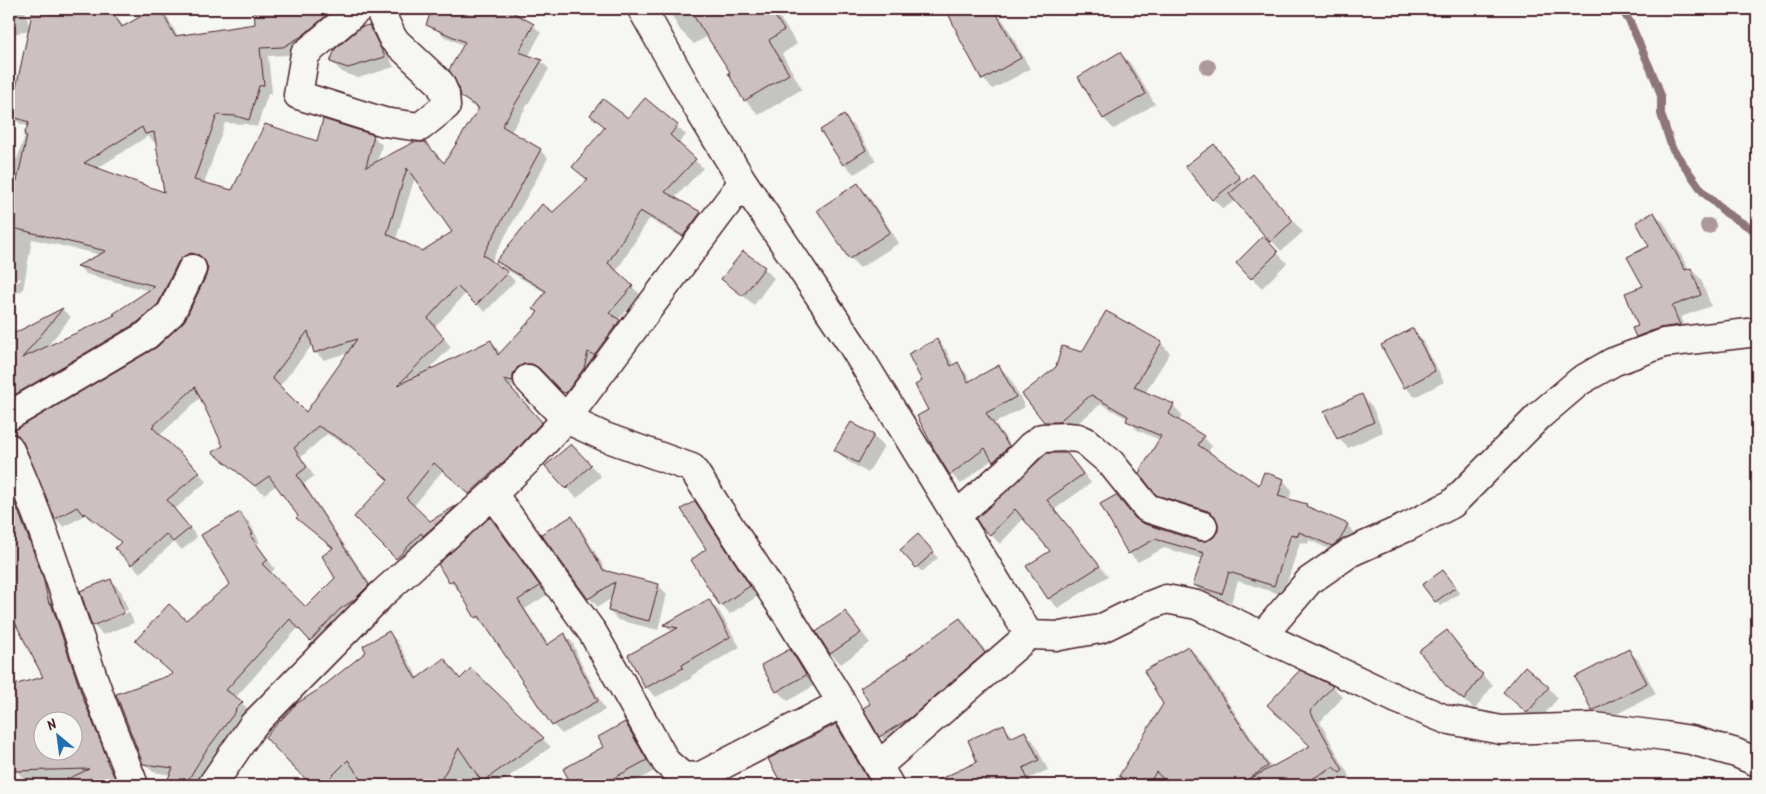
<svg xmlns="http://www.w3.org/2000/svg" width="1766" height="794" viewBox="0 0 1766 794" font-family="Kalam,sans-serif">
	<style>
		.shadow { fill: #0003; fill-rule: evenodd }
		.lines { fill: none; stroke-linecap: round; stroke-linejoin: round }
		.stream { stroke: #8e747a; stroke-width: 8 }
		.building { fill: #ccc1c0; stroke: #4a1f2b; fill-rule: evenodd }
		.minor-casing { stroke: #4a1f2b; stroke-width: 31 }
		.minor { stroke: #f6f6f2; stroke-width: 28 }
		.tree { fill: #ac999c }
	</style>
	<rect width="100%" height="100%" fill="#f6f6f2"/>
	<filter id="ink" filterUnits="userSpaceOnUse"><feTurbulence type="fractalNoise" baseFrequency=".02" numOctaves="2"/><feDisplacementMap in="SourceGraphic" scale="10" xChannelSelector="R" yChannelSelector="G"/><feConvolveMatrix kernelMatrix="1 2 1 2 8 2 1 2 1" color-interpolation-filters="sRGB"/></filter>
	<g filter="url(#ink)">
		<path class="shadow" d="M9 9H25L30 29 33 15 42 9H111L124 27 159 9 167 16 178 37 330 13 338 21 291 55 268 56 272 93 268 94 257 127 246 124 225 123 204 184 233 192 318 143 373 136 382 145 377 163 444 165 479 110 471 105 462 96 465 46 445 37 436 29 450 9H518L514 15 533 25 541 33 528 57 541 61 549 69 511 132 540 150 548 158 491 262 507 273 515 281 485 312 466 293 435 327 451 347 426 372 491 341 501 354 539 313 535 309 546 293 505 269 497 261 589 181 606 128 592 115 628 120 645 99 686 135 678 144 703 168 674 199 700 213 708 221 692 243 649 219 616 272 641 295 618 320 628 329 571 400 548 376 541 372H533L521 388 509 386 549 431 478 502 443 470 413 507 430 523 458 505 466 513 406 566 356 517 389 480 357 451 327 434 301 457 314 476 304 484 377 594 319 648 299 627 235 698 251 711 199 785H166L171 775 153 772 144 764 174 675 186 622 232 584 240 514 249 522 260 542 257 544 275 569 270 573 306 609 337 579 334 549 297 518 299 516 277 485 264 494 214 452 224 447 201 397 159 436 207 481 175 509 197 537 182 550 174 542 140 573 117 548 122 543 95 520 92 522 85 515 64 527 56 519 25 442 19 440 9 444V433L17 431 158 348 186 321 207 276 209 268 207 263 200 261 166 312 9 406V337L63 310 71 317 45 349 117 315 150 291 86 274 79 267 101 255 32 239 23 290 9 297V286L21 280 20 278 9 283V158L17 159 28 126 20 124 12 115 30 30 9 35ZM148 136 154 142 156 141 165 194 96 169ZM415 177 454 232 422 252 396 239ZM313 344 315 352 324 360 350 352 306 414 279 387Z
			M668 9H774L797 44 782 54 802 89 759 115 745 100 732 72 708 36 694 44 680 30Z
			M948 9H989L992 14 995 12 1005 23 1030 69 993 89 983 79Z
			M369 27 379 37 394 67 358 78 342 72 332 62Z
			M1120 53 1130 63 1155 104 1114 129 1104 119 1079 78Z
			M844 116 854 126 876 161 854 174 844 164Z
			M1214 146 1224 156 1244 183 1253 175 1303 232 1281 251 1236 200 1223 209 1213 199Z
			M858 185 868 195 899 243 860 268 850 258Z
			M1654 213 1664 223 1689 270 1691 269 1701 279 1711 306 1681 317 1689 335 1647 346 1637 336Z
			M1263 238 1287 263 1262 288 1237 263Z
			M764 268 774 278 754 305 723 279Z
			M1412 330 1422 340 1444 382 1415 397 1405 387Z
			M936 340 946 350 954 366 957 364 967 374 971 381 999 367 1009 376 1025 407 995 423 1018 456 1004 471 993 459 961 484 951 474 930 411 924 382Z
			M1161 343 1170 353 1145 393 1173 405 1182 415 1179 421 1203 437 1212 446 1207 453 1260 487 1283 480 1292 490 1289 500 1306 505 1312 510 1347 525 1356 534 1349 550 1342 555 1309 540 1308 544 1300 542 1283 595 1238 581 1231 603 1203 594 1194 584 1203 559 1164 548 1138 562 1129 553 1116 496 1142 524 1198 542H1207L1214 539 1219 531 1218 520 1167 504 1157 494 1160 440 1137 430 1128 420V419L1101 404 1068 431H1054L1045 421 1082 354Z
			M1361 396 1372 406 1383 432 1348 448 1338 438Z
			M851 423 873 436 884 446 868 473 846 460 836 450Z
			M1067 454 1076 463 1091 483 1055 509 1108 576 1058 608 1049 599 1028 567 1052 552 1024 518 1000 544 983 527Z
			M581 455 601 476 577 498 567 488Z
			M9 479 39 555 121 785H43L40 779H24L16 771 15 744 9 746V688L45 678 18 627H13L9 622ZM42 722H72V752H42Z
			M694 502 704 512 758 596 730 614 721 605 708 550Z
			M571 518 580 527 607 572 658 585 667 594 658 630 618 620 609 611 612 598 598 607 589 598Z
			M490 519 499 527 547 595 525 609 549 645 565 635 573 643 579 659 605 710 562 734 553 725 487 625 485 626 476 617 460 590H458L450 582Z
			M923 540 938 558 922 572 917 567Z
			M1448 576 1460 593 1440 606 1424 585Z
			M110 580 121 591 128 610 97 622V625L129 612 134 623 103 635 93 625Z
			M709 601 719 611 740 647 691 676 692 678 656 697 646 687 673 632 665 625Z
			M845 613 855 623 870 643 841 664 831 654 818 632Z
			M960 620 972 633 997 666 893 749 880 736 864 708 872 705 910 658Z
			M388 632 397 641 419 679 444 659 461 680 471 670 551 747 497 785H313L290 763 322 689 368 652Z
			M1447 632 1457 642 1481 674 1493 685 1475 709 1457 696 1447 686Z
			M1188 647 1198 657 1272 769 1312 746 1300 672 1333 687 1343 697 1320 722 1352 781 1351 782 1345 777 1329 785H1271L1269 782 1263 785H1130L1121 776 1165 704Z
			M790 650 800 660 815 685 788 701 777 691Z
			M1629 651 1639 661 1656 694 1603 721 1593 711 1576 678Z
			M1548 687 1558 698 1538 722 1504 692Z
			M625 724 635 734 656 770 629 785H574L565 769 605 748Z
			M836 725 845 735 874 785H784L770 759Z
			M1003 726 1014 737 1025 732 1034 742 1048 770 1030 778 1035 785H947L944 778 979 762Z"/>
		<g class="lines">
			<path class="stream" d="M1621 9 1630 22 1657 84 1661 96V114L1672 148 1703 192 1726 213 1757 232"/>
		</g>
		<path class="building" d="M33 9H110L122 27 154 9H160L175 36 255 24 254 9H334L302 36 283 47 260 48 264 85 259 86 249 120 236 116 217 115 194 180 232 190 265 124 317 141 323 119 374 135 366 167 414 142H425L444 163 479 108 461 97 459 88 449 70 465 42 426 25 432 9H507L534 24 519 52 542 60 502 126 541 149 483 255 508 272 476 305 457 286 428 318 444 338 398 385 491 340 498 355 538 312 533 309 546 291 496 261 542 204 553 212 588 180 572 167 605 127 590 115 603 99 628 118 645 98 678 125 670 135 696 159 665 192 701 212 683 236 640 211 608 263 633 286 609 313 620 320 594 355 588 352 584 368 566 393 562 392 539 368 532 364H524L518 367 513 374V381L503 379 542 422 516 450 469 494 434 463 406 498 430 521 459 504 423 536 421 533 396 559 354 517 388 480 347 443 318 426 294 448 307 467 297 475 369 585 354 600 340 609 310 641 290 619 226 690 243 702 235 710 236 711 205 752 185 785H165L173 768 143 764 116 694 173 674 135 641 169 604 186 620 230 584 201 535 240 512 253 534 250 535 268 560 262 564 306 607 335 578 322 556 333 548 296 518 298 516 269 476 255 486 212 452 223 446 195 387 152 427 200 472 167 500 190 528 173 542 166 534 131 565 115 548 121 542 85 513 83 515 77 507 55 519 23 442 18 435 9 432 17 429 157 347 185 320 206 276 208 268 205 261 199 255 191 253 184 256 178 262 158 304 138 322 9 398V336L63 308 22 358 115 315 113 314 155 286 77 266 106 251 9 227V179L17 181 27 136 24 135 29 122 10 116ZM142 127 145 134 154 132 164 192 84 163ZM407 168 452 232 422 251 387 234ZM308 331 314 353 357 339 306 412 272 378Z
			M689 9H770L784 30 769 40 789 74 744 101 728 73 730 72Z
			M946 9H994L1021 58 982 80 956 32H957Z
			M369 25 385 57 348 68 330 62 335 49 361 27Z
			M1120 52 1146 94 1103 119 1078 77Z
			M844 115 866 150 843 165 820 130Z
			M1214 144 1240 178 1212 200 1185 166Z
			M1253 174 1293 221 1270 242 1229 194Z
			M858 183 890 232 849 259 817 210Z
			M1654 212 1685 270 1691 268 1701 295 1672 306 1680 325 1659 328 1636 337 1632 328 1638 326 1625 293 1643 286 1627 257 1649 246 1636 222Z
			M1263 236 1278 252 1251 279 1236 263Z
			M743 251 765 267 743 296 721 279Z
			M1106 311 1162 342 1134 387 1174 404 1169 414 1204 436 1198 445 1259 485 1264 472 1284 479 1278 496 1307 504 1306 506 1348 524 1340 540 1332 546 1299 532 1298 536 1291 534 1274 586 1229 572 1222 594 1193 585 1204 553 1155 539 1128 554 1100 504 1116 495 1135 518 1142 523 1198 541H1206L1213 538 1218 531V523L1215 516 1208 511 1156 495 1139 473 1161 436 1126 421 1128 416 1091 395 1058 422H1044L1022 394 1056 367 1062 346 1082 352Z
			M1413 328 1435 371 1404 388 1381 345Z
			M937 339 951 366 958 362 968 382 999 365 1016 397 986 413 1009 446 993 462 985 448 950 475 934 449 917 416 928 410 915 385 922 381 908 354Z
			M1362 394 1374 422 1337 439 1324 411Z
			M851 422 874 435 858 463 834 450Z
			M571 444 591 465 566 489 545 466Z
			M1047 453H1067L1083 474 1047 500 1100 566 1048 599 1026 566 1050 551 1015 509 990 535 982 528 976 519Z
			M9 486 31 545 43 577 49 604 51 603 83 698 108 760H106L115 778 102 785H55L89 769 15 771 14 734 9 736V686L43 677 9 611ZM42 722H72V752H42Z
			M695 501 750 586 720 606 691 560 706 549 681 509Z
			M572 516 603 570 659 584 649 621 608 611 615 582 588 599 541 534Z
			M490 517 540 586 518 600 547 645 565 633 571 649 598 701 552 726 479 616 475 618 453 580 449 583 438 564Z
			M918 534 934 552 916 568 900 550Z
			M1443 570 1456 587 1435 602 1422 585Z
			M111 579 124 613 92 626 80 591Z
			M709 599 730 637 682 665 683 668 645 688 628 655 678 628 663 625Z
			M845 611 861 633 830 654 816 632Z
			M960 618 985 653 910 718 879 737 863 708 870 704 860 688 908 657 907 656Z
			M1447 630 1476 669 1483 674 1464 700 1446 686 1419 651Z
			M389 631 416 679 444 658 460 679 471 668 544 738 482 782 459 748 438 785H364L348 760 323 785H312L289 763 265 737 296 704 321 688 366 652 363 646Z
			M1188 646 1268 766 1239 785H1170L1156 772 1148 785H1134L1119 776 1163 704 1144 671Z
			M790 649 806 675 776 692 761 665Z
			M1629 649 1647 683 1592 711 1575 677Z
			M1525 666 1549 687 1527 713 1503 692Z
			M1300 670 1333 686 1310 711 1343 770 1340 773 1333 767 1301 785H1239L1310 746 1267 705Z
			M625 722 647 760 601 785H572L563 769 603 747 598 737Z
			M836 724 871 785H782L768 759Z
			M1004 724 1010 738 1025 731 1039 760 1023 768 1030 785H927L977 762 968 740Z"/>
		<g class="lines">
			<g class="minor-casing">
				<path id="minor" d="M358 9 305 54 298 95 384 122 420 127 446 106 445 94 440 83 393 39 379 9
					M642 9 699 110 743 182 851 343 1029 635 1060 636 1100 629 1143 608 1166 599 1197 605 1397 699 1445 719 1501 730 1595 727 1665 736 1691 740 1736 753 1757 762
					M528 379 566 419 605 437 692 468 788 616 842 703 889 785
					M9 416 147 335 171 313 192 269
					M9 448C46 528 70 614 100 697 111 727 123 756 134 785
					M493 494 593 633 666 762 682 776 699 777 842 703
					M957 515 1007 471 1031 446 1042 438 1067 437 1078 438 1085 441 1111 463 1147 508 1203 526
					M1263 635 1309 581 1351 552 1407 527 1452 504 1539 416 1580 381 1613 362 1664 343 1757 332
					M878 766 1029 635
					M212 785 253 725 383 593 493 494 527 461 566 419 743 182"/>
			</g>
			<use href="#minor" class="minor"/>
		</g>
		<g class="tree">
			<circle cx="1208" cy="67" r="8"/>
			<circle cx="1708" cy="226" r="8"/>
		</g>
	</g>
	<rect width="1766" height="794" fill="none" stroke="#f6f6f2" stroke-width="30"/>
	<rect x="15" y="15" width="1736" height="764" fill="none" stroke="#4a1f2b" stroke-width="2" filter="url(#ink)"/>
	<g transform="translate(58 736) rotate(331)"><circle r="24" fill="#f6f6f2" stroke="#b1a0a2"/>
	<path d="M0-4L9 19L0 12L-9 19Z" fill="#1f6fb2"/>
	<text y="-8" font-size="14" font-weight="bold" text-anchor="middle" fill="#4a1f2b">N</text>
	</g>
</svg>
